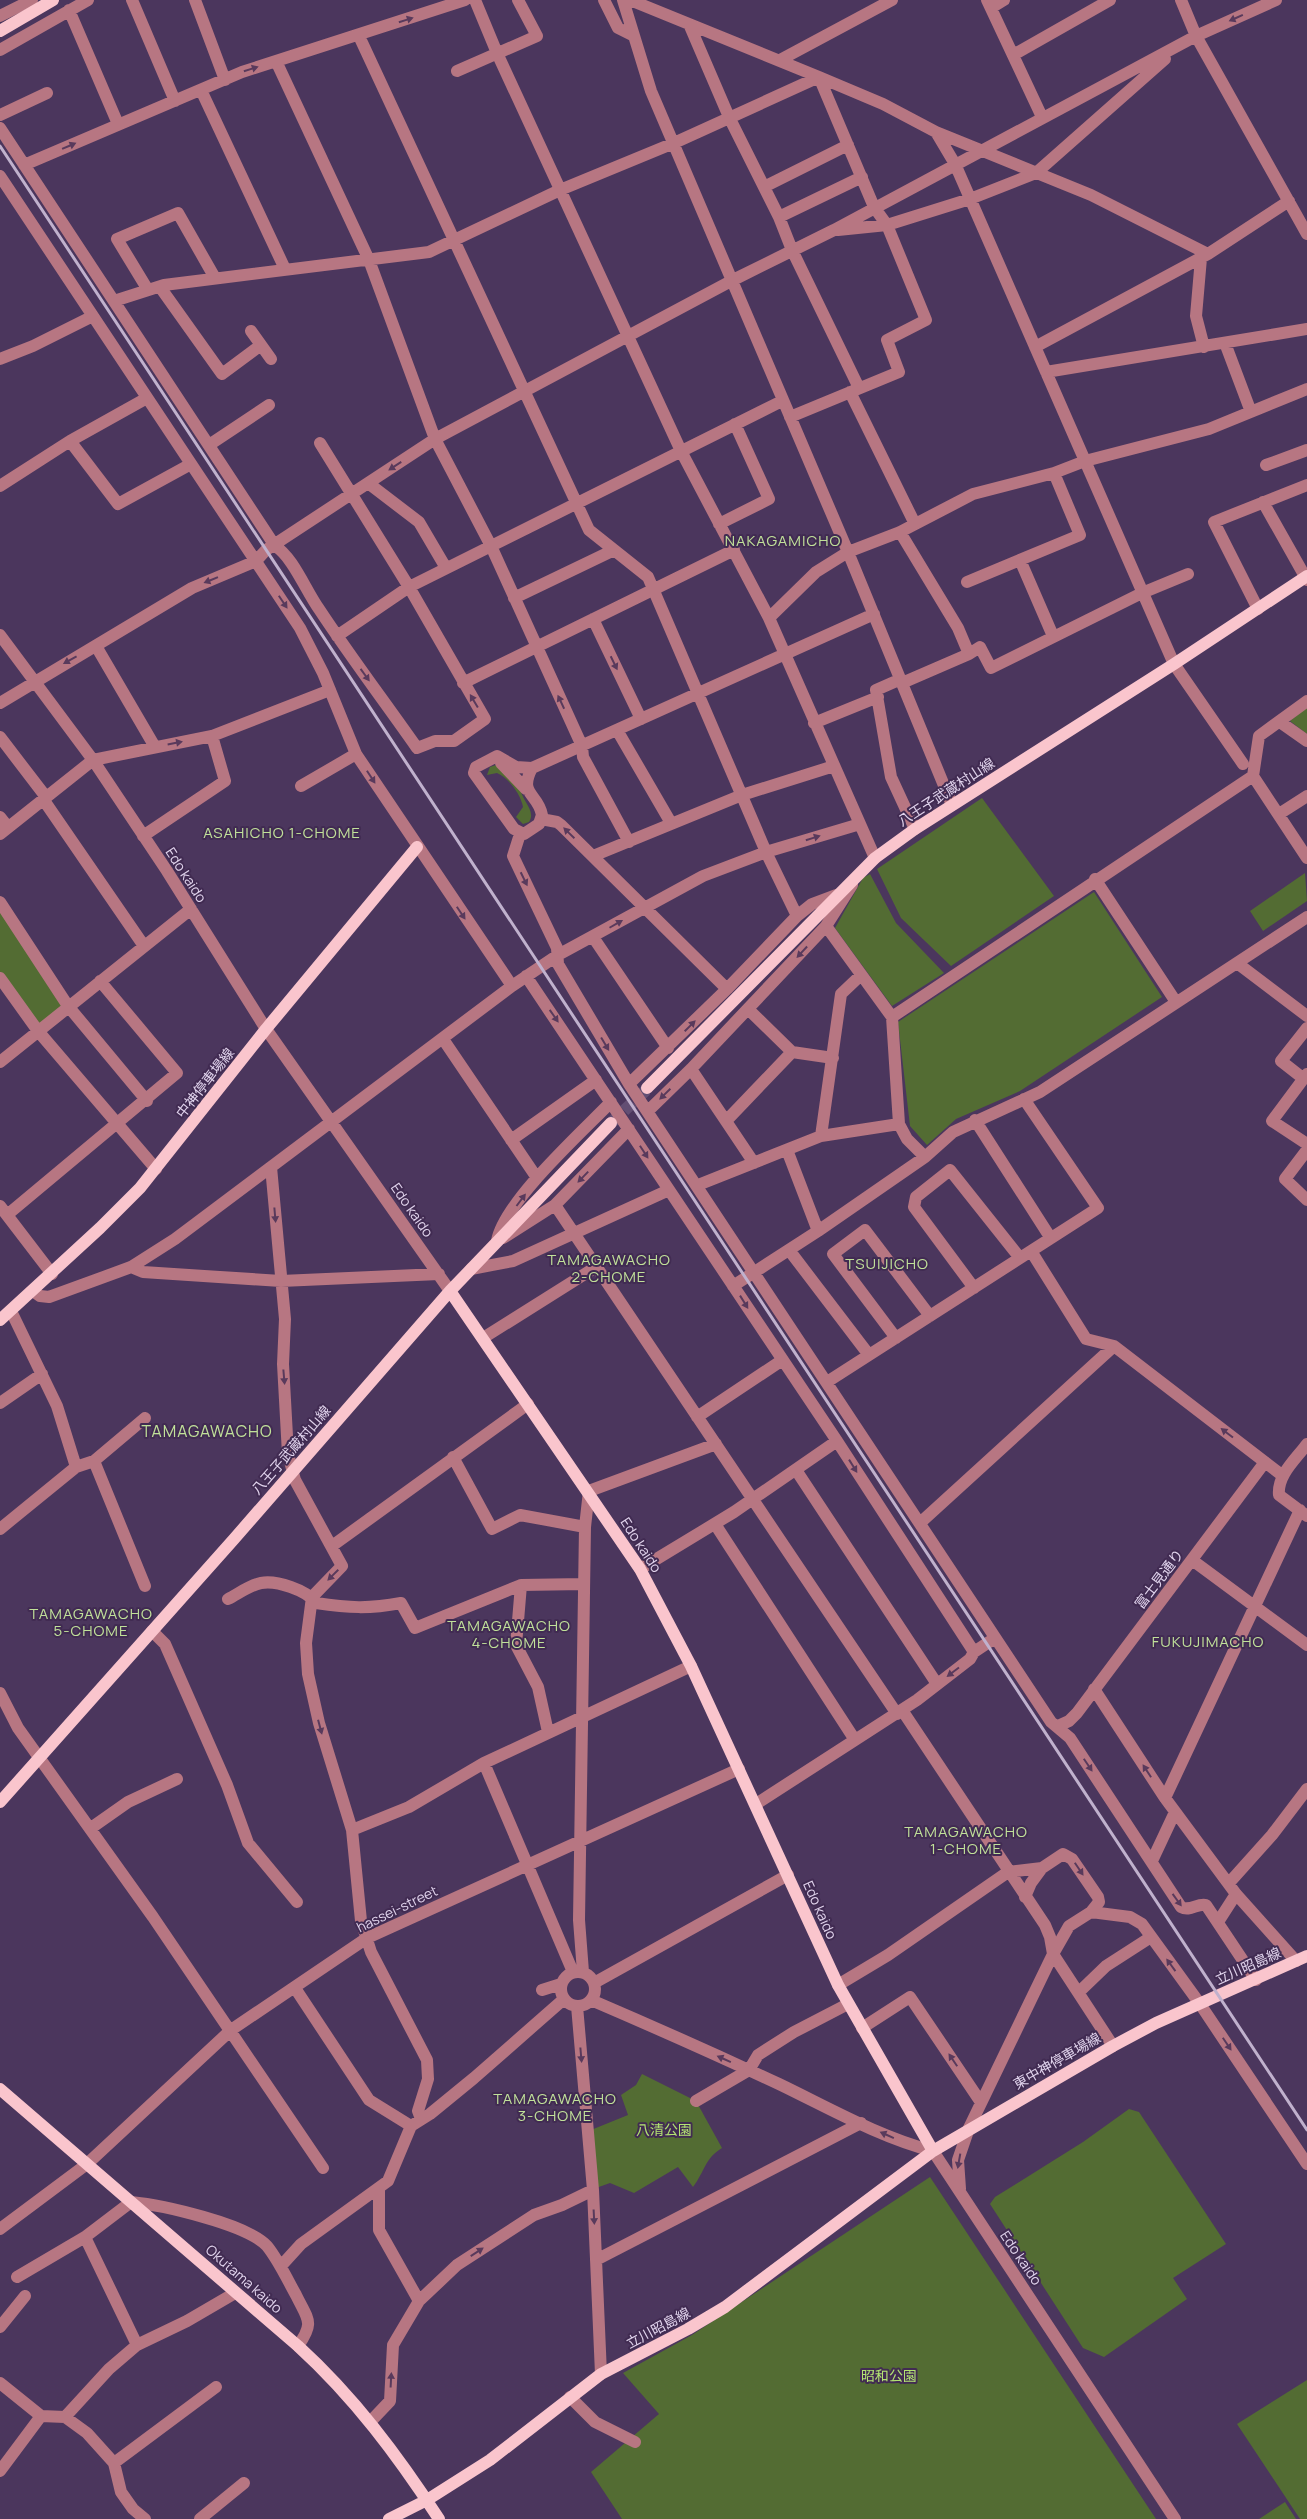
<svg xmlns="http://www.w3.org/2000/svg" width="1307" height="2519" viewBox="0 0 1307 2519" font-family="Manrope,'Noto Sans JP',sans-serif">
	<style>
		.green { fill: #536c33 }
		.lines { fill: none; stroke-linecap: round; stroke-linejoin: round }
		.major-tunnel { stroke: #624e73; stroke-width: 12; stroke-dasharray: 12 6; stroke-linecap: butt }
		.minor { stroke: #b77682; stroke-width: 12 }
		.major { stroke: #fac5cd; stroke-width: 12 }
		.rail { stroke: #c0b1cd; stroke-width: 3 }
		.oneway { fill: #593a5c }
		.labels { text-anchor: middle; stroke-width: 4; stroke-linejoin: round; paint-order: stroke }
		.street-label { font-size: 14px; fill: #e1d4ed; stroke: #412b52 }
		.park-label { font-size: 14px; fill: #b3e372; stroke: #412b52 }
		.neighbourhood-label { font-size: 15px; letter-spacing: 1px; fill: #c1e19a; stroke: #412b52 }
		.quarter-label { font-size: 16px; letter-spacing: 1px; fill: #c1e19a; stroke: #412b52 }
	</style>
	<rect width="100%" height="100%" fill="#4b365d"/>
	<path class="green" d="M1307 707V734L1290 721Z
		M496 765 520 786C520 800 537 810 529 822L523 824 516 817 523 807C521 795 509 778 497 773L487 775 490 767Z
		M982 798 1054 896 951 966 901 918 877 869Z
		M1305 873 1307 901 1263 931 1250 911Z
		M870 874 896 923 944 973 892 1006 835 928 863 878Z
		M1094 892 1162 997 1020 1091 956 1119 927 1145 910 1126 898 1022Z
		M0 907 64 1005 37 1027 0 975Z
		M642 2074 696 2101 722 2148C705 2158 705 2171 693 2187L678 2167 634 2193 610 2183 596 2188 591 2130 628 2115 621 2095 636 2085Z
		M1129 2109 1139 2112 1226 2244 1173 2278 1187 2299 1104 2357 1083 2348 990 2204 995 2197 1083 2142Z
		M930 2177 1156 2519H622L591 2472 659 2414 623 2373 692 2335Z
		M1307 2380V2519H1300L1237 2424Z
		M1285 2502 1296 2519H1259Z"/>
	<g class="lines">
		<path class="major-tunnel" d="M611 1123 646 1090"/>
		<path class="minor" d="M132 0 175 101
			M195 0 225 80
			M475 0 497 53 681 451 769 618 875 858
			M604 0 618 28 634 36
			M623 0 651 91 848 552 952 805
			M630 0 819 77 883 104 936 132 1091 195 1208 254
			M987 0 1042 117
			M1181 0 1196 36 1307 234
			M991 8 1004 0
			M69 10 118 124
			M0 16 32 0
			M689 24 729 117 779 217 792 250 859 388
			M359 36 589 530 648 577 766 852 797 916
			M0 50 88 0
			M1013 55 1110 0
			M780 60 892 0
			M276 61 369 260 435 439 491 546 582 746 583 757 629 842
			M457 71 537 36 518 0
			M201 90 285 269
			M0 115 47 93
			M0 128 275 546C293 557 306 591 319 609 350 656 384 701 417 748L435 741H454L485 719 409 587 320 443
			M936 132 955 164 1174 664 1243 764
			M24 165 242 72 465 0
			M0 176 300 628 323 673 356 754 512 986
			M764 187 848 145
			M779 217 862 177
			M838 230 887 225 970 199 1036 173 1165 59
			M1201 258 1196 316 1204 347
			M160 287 222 374 261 345
			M148 290 117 239 178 213 215 278
			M114 301 164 285 429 252 560 190 674 143 819 77 874 207 887 225 926 320 887 340 899 372 790 417
			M251 331 271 359
			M1225 343 1251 412
			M1035 347 1208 254 1289 201
			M0 359 33 346 93 316
			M1046 372 1307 329
			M850 392 915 524
			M70 441 118 504 191 464
			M209 445 269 405
			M1266 465 1307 450
			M368 483 419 522 446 568
			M0 486 70 441 147 398
			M1263 502 1307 580
			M719 524 769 499 735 424
			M900 532 958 628 969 654
			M1020 560 1053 636
			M967 582 1080 535 1054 473
			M514 598 614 550
			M1258 609 1214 522 1307 485
			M769 618 816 572 848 552 900 532 973 494 1054 473 1085 461 1209 429 1307 389
			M593 619 641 719
			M0 635 93 760 167 871 266 1029 450 1291
			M337 636 409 587 782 401
			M96 646 155 747
			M901 679 876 690 891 777 915 829
			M463 683 734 550
			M902 683 969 654 980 647 991 668 1142 593 1188 574
			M0 703 192 588 256 561 266 550 435 439 733 280 834 230 1196 36 1276 0
			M1280 722 1307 741
			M814 723 878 697
			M617 730 671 823
			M0 737 46 797
			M497 756 516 767 532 768C518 795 538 793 542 815L539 824 524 834 514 829 474 773 476 767Z
			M501 763 526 789
			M532 768 874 614
			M1253 776 1259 736 1307 701
			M301 786 356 754
			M43 799 144 946
			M1279 814 1307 796
			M0 817 8 827
			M541 819 557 822 561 825 727 989
			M0 834 93 760 212 736 330 690
			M520 834 513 856 557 948 558 964 629 1084 1051 1722 1070 1738 1181 1907C1190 1912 1197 1903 1206 1905L1256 1980
			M143 836 225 781 212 736
			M593 856 742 795 834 766
			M1095 879 1176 1002
			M0 902 68 1006 147 1101
			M826 926 892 1017 899 1124 907 1139 925 1157
			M593 937 668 1048
			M1237 963 1307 1016
			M526 976 837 1441 974 1652
			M0 978 38 1031 156 1169
			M892 1017 1253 776 1307 858
			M443 1039 537 1178
			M792 1052 833 1058
			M0 1062 191 909
			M691 1069 754 1163
			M1307 1074 1272 1121 1307 1144
			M1304 1079 1281 1061 1307 1028
			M629 1084 727 989 797 916 812 904 836 895
			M648 1111 691 1069 826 926 852 885
			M975 1120 1050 1237
			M726 1121 792 1052 748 1009
			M821 1136 841 994 861 975
			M511 1140 596 1080
			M787 1150 818 1231
			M1307 1150 1285 1179 1307 1200
			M271 1167 285 1319 283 1364 288 1454 295 1480 342 1566 312 1597 306 1643 308 1674 319 1723 352 1830 361 1921 371 1952 427 2060 428 2079 418 2111 421 2119
			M698 1185 821 1136 899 1124
			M555 1205 897 1714
			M0 1206 52 1274
			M7 1215 177 1073 100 981
			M503 1238 555 1205 629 1129
			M497 1241C504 1202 581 1133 611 1102
			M789 1250 869 1355
			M1031 1251 1086 1339 1114 1346 1283 1476
			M131 1267 143 1272 281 1281 439 1274
			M471 1269 513 1261 669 1190
			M733 1286 818 1231 925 1157 953 1132 1040 1092 1307 917
			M974 1288 914 1207 916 1197 950 1170 1020 1258
			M33 1291 40 1296 49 1297 131 1267 175 1239 512 986 558 955 703 876 766 852 860 824
			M11 1311 57 1406 76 1467
			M483 1338 596 1267
			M896 1338 833 1254 865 1230 930 1316
			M827 1382 1098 1208 1024 1099
			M0 1403 42 1374
			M697 1417 781 1361
			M1307 1444C1296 1459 1277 1475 1279 1495L1307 1516
			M453 1457 492 1529 520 1515 585 1527
			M94 1461 145 1586
			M796 1470 937 1684
			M920 1523 1114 1346
			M715 1524 855 1740
			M0 1529 76 1467 94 1461 145 1418
			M332 1546 528 1404
			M1192 1560 1307 1645
			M640 1569 734 1512 837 1441
			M521 1585 516 1645 538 1687 548 1732
			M228 1599C238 1594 250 1585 261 1583 276 1580 307 1590 316 1603 349 1608 369 1609 401 1603L415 1628 521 1585 584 1584
			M152 1631 165 1644 227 1785 248 1843 297 1902
			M1094 1689 1165 1798 1236 1894 1296 1961
			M0 1693 18 1728 153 1917 323 2168
			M902 1710 1045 1925 1050 1937 1053 1954 969 2128 958 2160 960 2189
			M1058 1726 1069 1721 1077 1713 1265 1462
			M484 1763 573 1972
			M1165 1798 1300 1510
			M756 1804 917 1700 970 1659 974 1652 995 1638
			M91 1828 128 1802 177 1779
			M352 1830 409 1807 484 1763 691 1666
			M1152 1861 1175 1812
			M1229 1883 1272 1835 1307 1789
			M1025 1897 1031 1883 1042 1868
			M1091 1912 1130 1917 1142 1924 1200 2004 1307 2164
			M1218 1922 1236 1894
			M561 1989a17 17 0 1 1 34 0a17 17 0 1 1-34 0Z
			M583 1972 579 1920 585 1527 589 1491 716 1444
			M594 1983 788 1875
			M838 1985 888 1955 1008 1872 1042 1868 1063 1854 1072 1859 1098 1897 1099 1902 1091 1912 1069 1926 1053 1954 1113 2046
			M295 1988 369 2100 411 2126
			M542 1990 561 1984
			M1079 1992 1106 1966 1151 1937
			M591 2000C654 2027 717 2055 779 2084 829 2108 879 2137 933 2151L1175 2519
			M577 2006 593 2190 601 2374
			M862 2028 910 1997 980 2101
			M696 2101 749 2070 758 2055 794 2032 848 2004
			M379 2190V2230L419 2301
			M0 2229 87 2164 231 2030 367 1938 739 1769
			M85 2237 137 2345
			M596 2260 861 2123
			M281 2266 301 2244 388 2181 411 2126 430 2114 474 2078 564 1999
			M17 2277 85 2237 131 2202C162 2205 247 2224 267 2246 279 2261 287 2279 296 2295 308 2320 315 2322 298 2346
			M0 2327 25 2296
			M0 2383 41 2416 65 2417 87 2433 114 2463 121 2492 133 2509 145 2519
			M570 2397 595 2422 635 2442
			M65 2417 109 2369 137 2345 187 2321 235 2293
			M371 2421 390 2401 393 2345 419 2301 457 2265 534 2215 562 2205 593 2190
			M114 2463 216 2387
			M0 2471 41 2416
			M200 2519 244 2483"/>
		<path class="major" d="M0 31 53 0
			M647 1088 875 858 915 829 1174 664 1307 576
			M450 1291 640 1569 691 1666 838 1985 933 2151
			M0 1320 100 1228 140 1188 266 1029 417 847
			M0 1802 234 1539 450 1291 611 1123
			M0 2089 298 2346C354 2397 398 2456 439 2519
			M389 2519 427 2500 490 2460 601 2374 688 2329 725 2307 933 2151 1113 2046 1156 2023 1307 1956"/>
		<path class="rail" d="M0 146 1307 2130"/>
	</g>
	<defs><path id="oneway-solid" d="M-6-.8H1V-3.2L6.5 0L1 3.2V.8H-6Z" transform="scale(1.25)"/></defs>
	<g class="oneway">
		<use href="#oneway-solid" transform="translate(1236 18) rotate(156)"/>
		<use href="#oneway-solid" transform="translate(406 20) rotate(-18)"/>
		<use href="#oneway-solid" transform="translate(251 69) rotate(-18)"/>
		<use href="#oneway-solid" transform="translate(69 146) rotate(-23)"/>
		<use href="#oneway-solid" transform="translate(395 466) rotate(147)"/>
		<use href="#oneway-solid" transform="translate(211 580) rotate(158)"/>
		<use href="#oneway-solid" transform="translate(283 602) rotate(56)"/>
		<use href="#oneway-solid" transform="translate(70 660) rotate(151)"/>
		<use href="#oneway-solid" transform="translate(614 663) rotate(64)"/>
		<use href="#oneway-solid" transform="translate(365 675) rotate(54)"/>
		<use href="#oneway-solid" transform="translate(474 701) rotate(-121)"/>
		<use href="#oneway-solid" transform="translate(561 702) rotate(-115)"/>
		<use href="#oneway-solid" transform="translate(175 743) rotate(-11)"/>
		<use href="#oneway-solid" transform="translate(371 777) rotate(57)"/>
		<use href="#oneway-solid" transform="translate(569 833) rotate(-136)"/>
		<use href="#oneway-solid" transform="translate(813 838) rotate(-17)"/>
		<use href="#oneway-solid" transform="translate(524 879) rotate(64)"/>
		<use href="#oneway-solid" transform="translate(461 913) rotate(56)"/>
		<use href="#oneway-solid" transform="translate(616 924) rotate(-30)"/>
		<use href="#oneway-solid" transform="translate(802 952) rotate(133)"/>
		<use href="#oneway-solid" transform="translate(554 1016) rotate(55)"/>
		<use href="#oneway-solid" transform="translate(690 1026) rotate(-45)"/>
		<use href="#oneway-solid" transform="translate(605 1044) rotate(59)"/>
		<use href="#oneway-solid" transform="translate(665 1094) rotate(136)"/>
		<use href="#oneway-solid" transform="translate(644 1152) rotate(57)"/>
		<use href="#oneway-solid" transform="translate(583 1177) rotate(134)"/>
		<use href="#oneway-solid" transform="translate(521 1200) rotate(-53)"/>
		<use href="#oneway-solid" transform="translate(275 1215) rotate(85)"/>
		<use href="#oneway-solid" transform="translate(744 1302) rotate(58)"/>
		<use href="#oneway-solid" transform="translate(284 1377) rotate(85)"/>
		<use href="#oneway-solid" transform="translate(1227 1433) rotate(-143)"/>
		<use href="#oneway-solid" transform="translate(853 1466) rotate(58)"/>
		<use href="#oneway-solid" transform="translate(333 1575) rotate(135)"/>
		<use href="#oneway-solid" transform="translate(953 1672) rotate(143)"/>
		<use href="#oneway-solid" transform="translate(320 1727) rotate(75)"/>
		<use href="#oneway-solid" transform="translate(1088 1765) rotate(56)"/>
		<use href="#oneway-solid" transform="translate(1147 1771) rotate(-123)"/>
		<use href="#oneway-solid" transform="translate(1079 1869) rotate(56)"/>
		<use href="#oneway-solid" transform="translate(1177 1900) rotate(54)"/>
		<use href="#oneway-solid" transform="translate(1171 1965) rotate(-126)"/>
		<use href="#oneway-solid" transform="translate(1227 2044) rotate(56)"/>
		<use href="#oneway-solid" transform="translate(581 2055) rotate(85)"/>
		<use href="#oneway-solid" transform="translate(724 2059) rotate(-156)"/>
		<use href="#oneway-solid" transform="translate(953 2060) rotate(-124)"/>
		<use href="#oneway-solid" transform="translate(887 2135) rotate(-156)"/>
		<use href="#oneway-solid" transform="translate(959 2161) rotate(100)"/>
		<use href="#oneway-solid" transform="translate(594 2217) rotate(87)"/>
		<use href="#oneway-solid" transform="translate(477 2252) rotate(-33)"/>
		<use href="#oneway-solid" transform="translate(391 2380) rotate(-87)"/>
	</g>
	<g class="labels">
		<g class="street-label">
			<text transform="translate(946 792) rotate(-33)" y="5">八王子武蔵村山線</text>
			<text transform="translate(186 875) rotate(57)" y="5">Edo kaido</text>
			<text transform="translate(205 1083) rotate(-52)" y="5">中神停車場線</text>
			<text transform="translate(412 1210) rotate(55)" y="5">Edo kaido</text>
			<text transform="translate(291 1450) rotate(-49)" y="5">八王子武蔵村山線</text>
			<text transform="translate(641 1545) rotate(57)" y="5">Edo kaido</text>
			<text transform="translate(1159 1579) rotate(-53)" y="5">富士見通り</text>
			<text transform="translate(397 1909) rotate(-26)" y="5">hassei-street</text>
			<text transform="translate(820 1910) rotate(66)" y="5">Edo kaido</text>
			<text transform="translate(1248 1966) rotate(-24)" y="5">立川昭島線</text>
			<text transform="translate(1057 2061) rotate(-30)" y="5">東中神停車場線</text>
			<text transform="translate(1021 2258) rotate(56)" y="5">Edo kaido</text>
			<text transform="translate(244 2279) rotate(41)" y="5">Okutama kaido</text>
			<text transform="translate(658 2328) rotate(-28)" y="5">立川昭島線</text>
		</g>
		<g class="park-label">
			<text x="664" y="2135">八清公園</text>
			<text x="889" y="2381">昭和公園</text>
		</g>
		<g class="neighbourhood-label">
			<text x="783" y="546">NAKAGAMICHO</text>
			<text x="282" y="838">ASAHICHO 1-CHOME</text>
			<text x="609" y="1265">TAMAGAWACHO<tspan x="609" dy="17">2-CHOME</tspan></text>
			<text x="887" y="1269">TSUIJICHO</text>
			<text x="91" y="1619">TAMAGAWACHO<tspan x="91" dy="17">5-CHOME</tspan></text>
			<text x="509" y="1631">TAMAGAWACHO<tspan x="509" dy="17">4-CHOME</tspan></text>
			<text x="1208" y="1647">FUKUJIMACHO</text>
			<text x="966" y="1837">TAMAGAWACHO<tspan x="966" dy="17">1-CHOME</tspan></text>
			<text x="555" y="2104">TAMAGAWACHO<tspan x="555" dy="17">3-CHOME</tspan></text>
		</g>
		<g class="quarter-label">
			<text x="207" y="1437">TAMAGAWACHO</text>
		</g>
	</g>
</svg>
